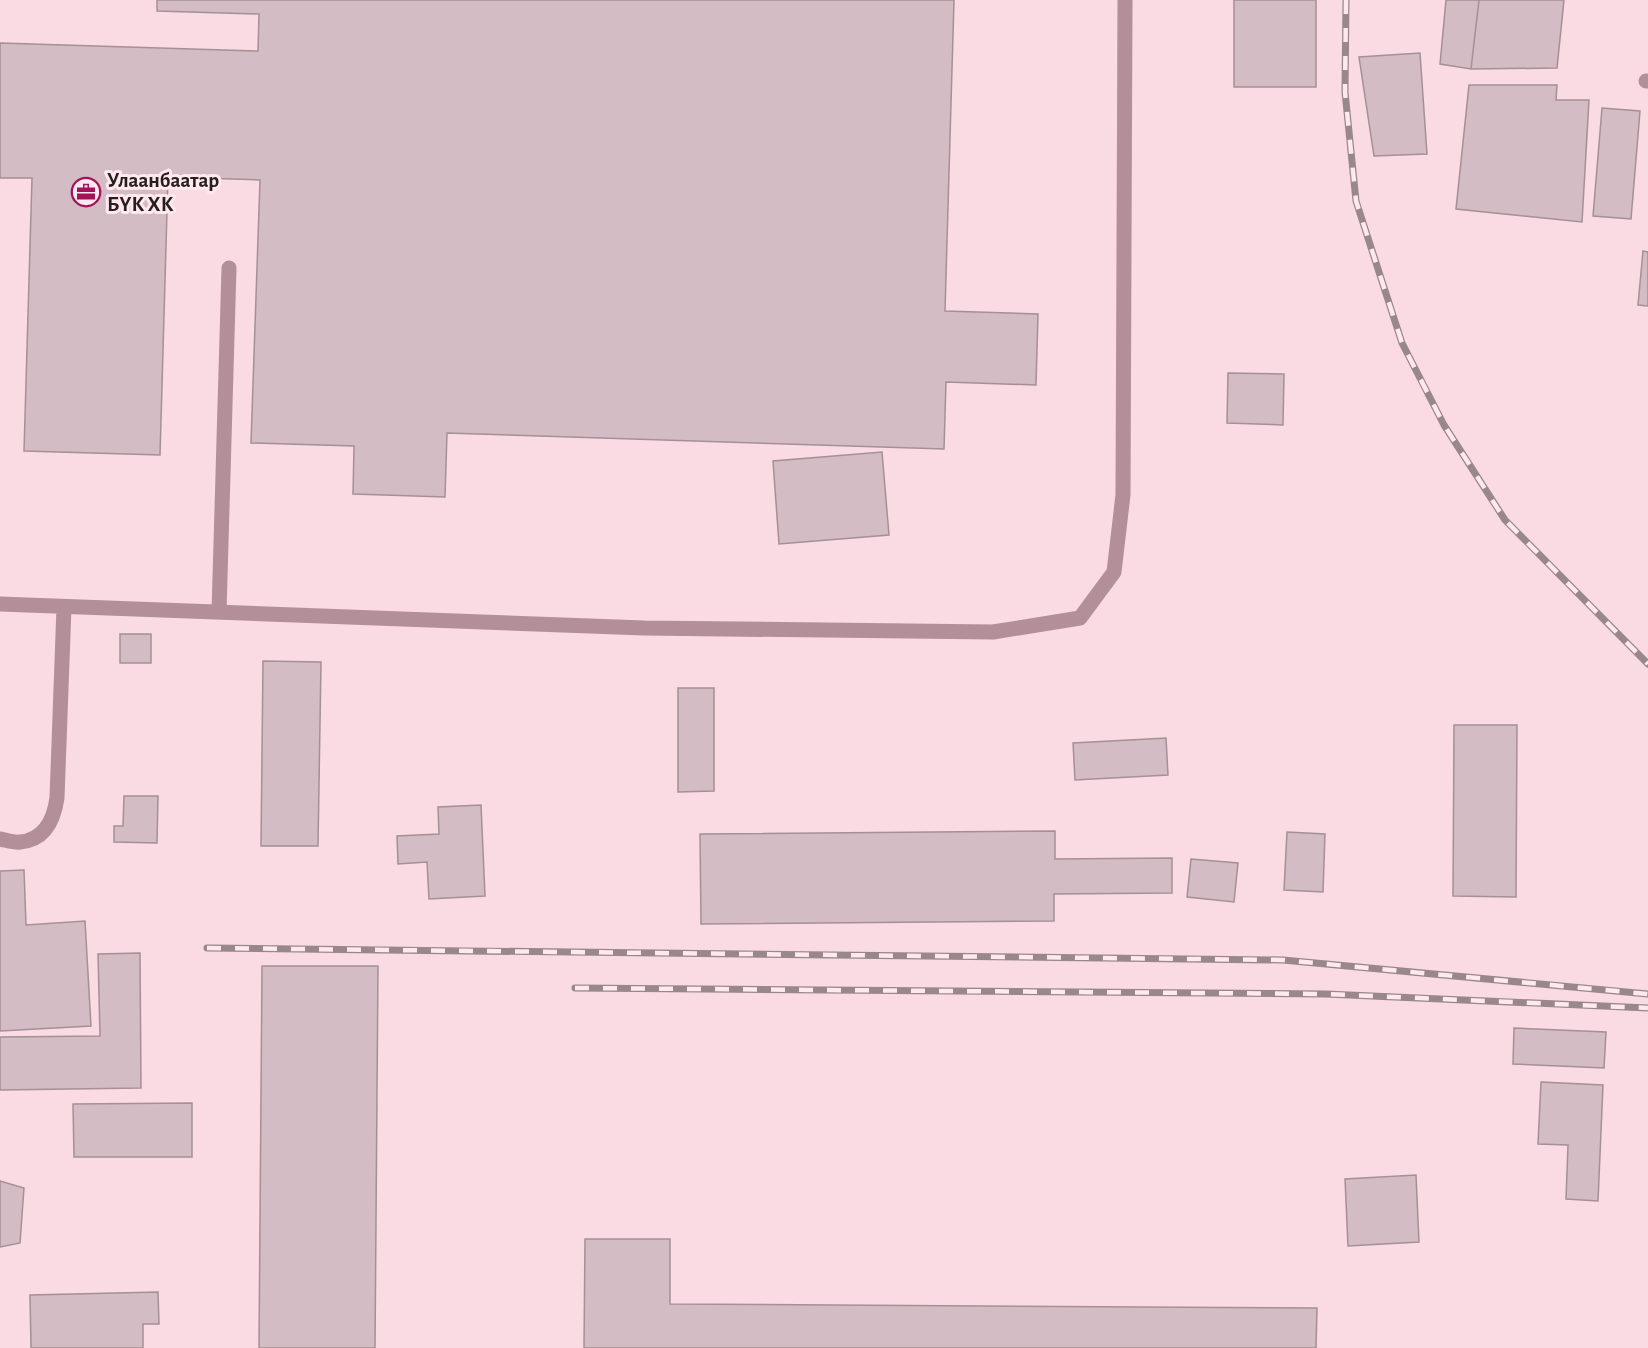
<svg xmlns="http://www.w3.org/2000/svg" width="1648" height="1348" viewBox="0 0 1648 1348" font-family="'Alegreya Sans',sans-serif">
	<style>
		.built { fill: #fadae3 }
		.building { fill: #d3bcc3; stroke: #a59096; stroke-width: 1.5 }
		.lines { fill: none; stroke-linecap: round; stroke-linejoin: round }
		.minor { stroke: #b38f99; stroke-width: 15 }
		.rail-casing { stroke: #98888c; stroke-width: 7 }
		.rail { stroke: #ffe8ee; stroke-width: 4.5; stroke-dasharray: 14; stroke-linecap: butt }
		.labels { text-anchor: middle; stroke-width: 6; stroke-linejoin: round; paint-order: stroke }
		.poi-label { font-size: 21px; font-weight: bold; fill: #261e20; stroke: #ffe8ee; text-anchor: start }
	</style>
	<rect width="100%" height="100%" fill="#ffe8ee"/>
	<path class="built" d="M0 0H1648V1348H0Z"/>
	<path class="building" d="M157 0H954L945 311 1038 314 1036 385 946 382 944 449 447 433 445 497 353 494 354 446 251 443 260 180 168 177 160 455 24 451 32 178H0V43L258 51 259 14 157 11Z
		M1234 0H1316V87H1234Z
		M1446 0H1479L1471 69 1440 64Z
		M1479 0H1564L1557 68 1471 69Z
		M1420 53 1427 154 1374 156 1359 57Z
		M1469 85H1557L1556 100H1589L1582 222 1456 209Z
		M1602 108 1640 111 1631 219 1593 216Z
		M1643 251 1648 252V306L1638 305Z
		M1228 373 1284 374 1283 425 1227 423Z
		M882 452 889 535 779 544 773 461Z
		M120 634H151V663H120Z
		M263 661 321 662 318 846H261Z
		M678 688H714V791L678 792Z
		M1454 725H1517L1516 897 1453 896Z
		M1166 738 1168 775 1075 780 1073 743Z
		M124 796H158L157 843 114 842V826H123Z
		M481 805 485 896 429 899 427 862 398 864 397 836 439 834 438 807Z
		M1055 831V859L1172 858V893L1054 894V921L701 924 700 834Z
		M1287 832 1325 834 1323 892 1284 890Z
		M1191 859 1238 863 1234 902 1187 897Z
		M24 870 26 925 85 921 91 1026 0 1031V871Z
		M140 953 141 1088 0 1090V1037L100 1036 98 954Z
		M262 966H378L375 1348H259Z
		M1514 1028 1606 1032 1604 1068 1513 1064Z
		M1541 1082 1603 1085 1598 1201 1566 1199 1568 1145 1538 1144Z
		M192 1103V1157H74L73 1104Z
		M1416 1175 1419 1242 1348 1246 1345 1179Z
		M0 1181 24 1188 20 1243 0 1247Z
		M585 1239H670V1304L1317 1308 1316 1348H584Z
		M158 1292 159 1324H143V1348H31L30 1295Z"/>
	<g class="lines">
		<path class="minor" d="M1646 81H1648
			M0 604 644 628 993 632 1080 618 1114 572 1123 495 1125 0
			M219 612 229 268
			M0 839C6 840 14 843 20 842 45 840 54 819 57 798L64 607"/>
		<g class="rail-casing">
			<path id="rail" d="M1346 0 1345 92 1356 201 1402 343 1444 425 1505 520 1648 664
				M207 948 1283 960 1648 994
				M575 988 1326 994 1648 1008"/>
		</g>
		<use href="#rail" class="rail"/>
	</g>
	<defs>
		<g id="office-ring" transform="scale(1.5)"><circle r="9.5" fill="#ffe8ee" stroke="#a21359" stroke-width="1.5"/><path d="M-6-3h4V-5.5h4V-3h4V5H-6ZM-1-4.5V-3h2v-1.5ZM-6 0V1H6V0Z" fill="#a21359"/></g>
	</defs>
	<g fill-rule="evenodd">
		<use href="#office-ring" x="86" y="192"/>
	</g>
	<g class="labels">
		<g class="poi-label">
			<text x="107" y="187">Улаанбаатар<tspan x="107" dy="24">БҮК ХК</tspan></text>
		</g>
	</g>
</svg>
